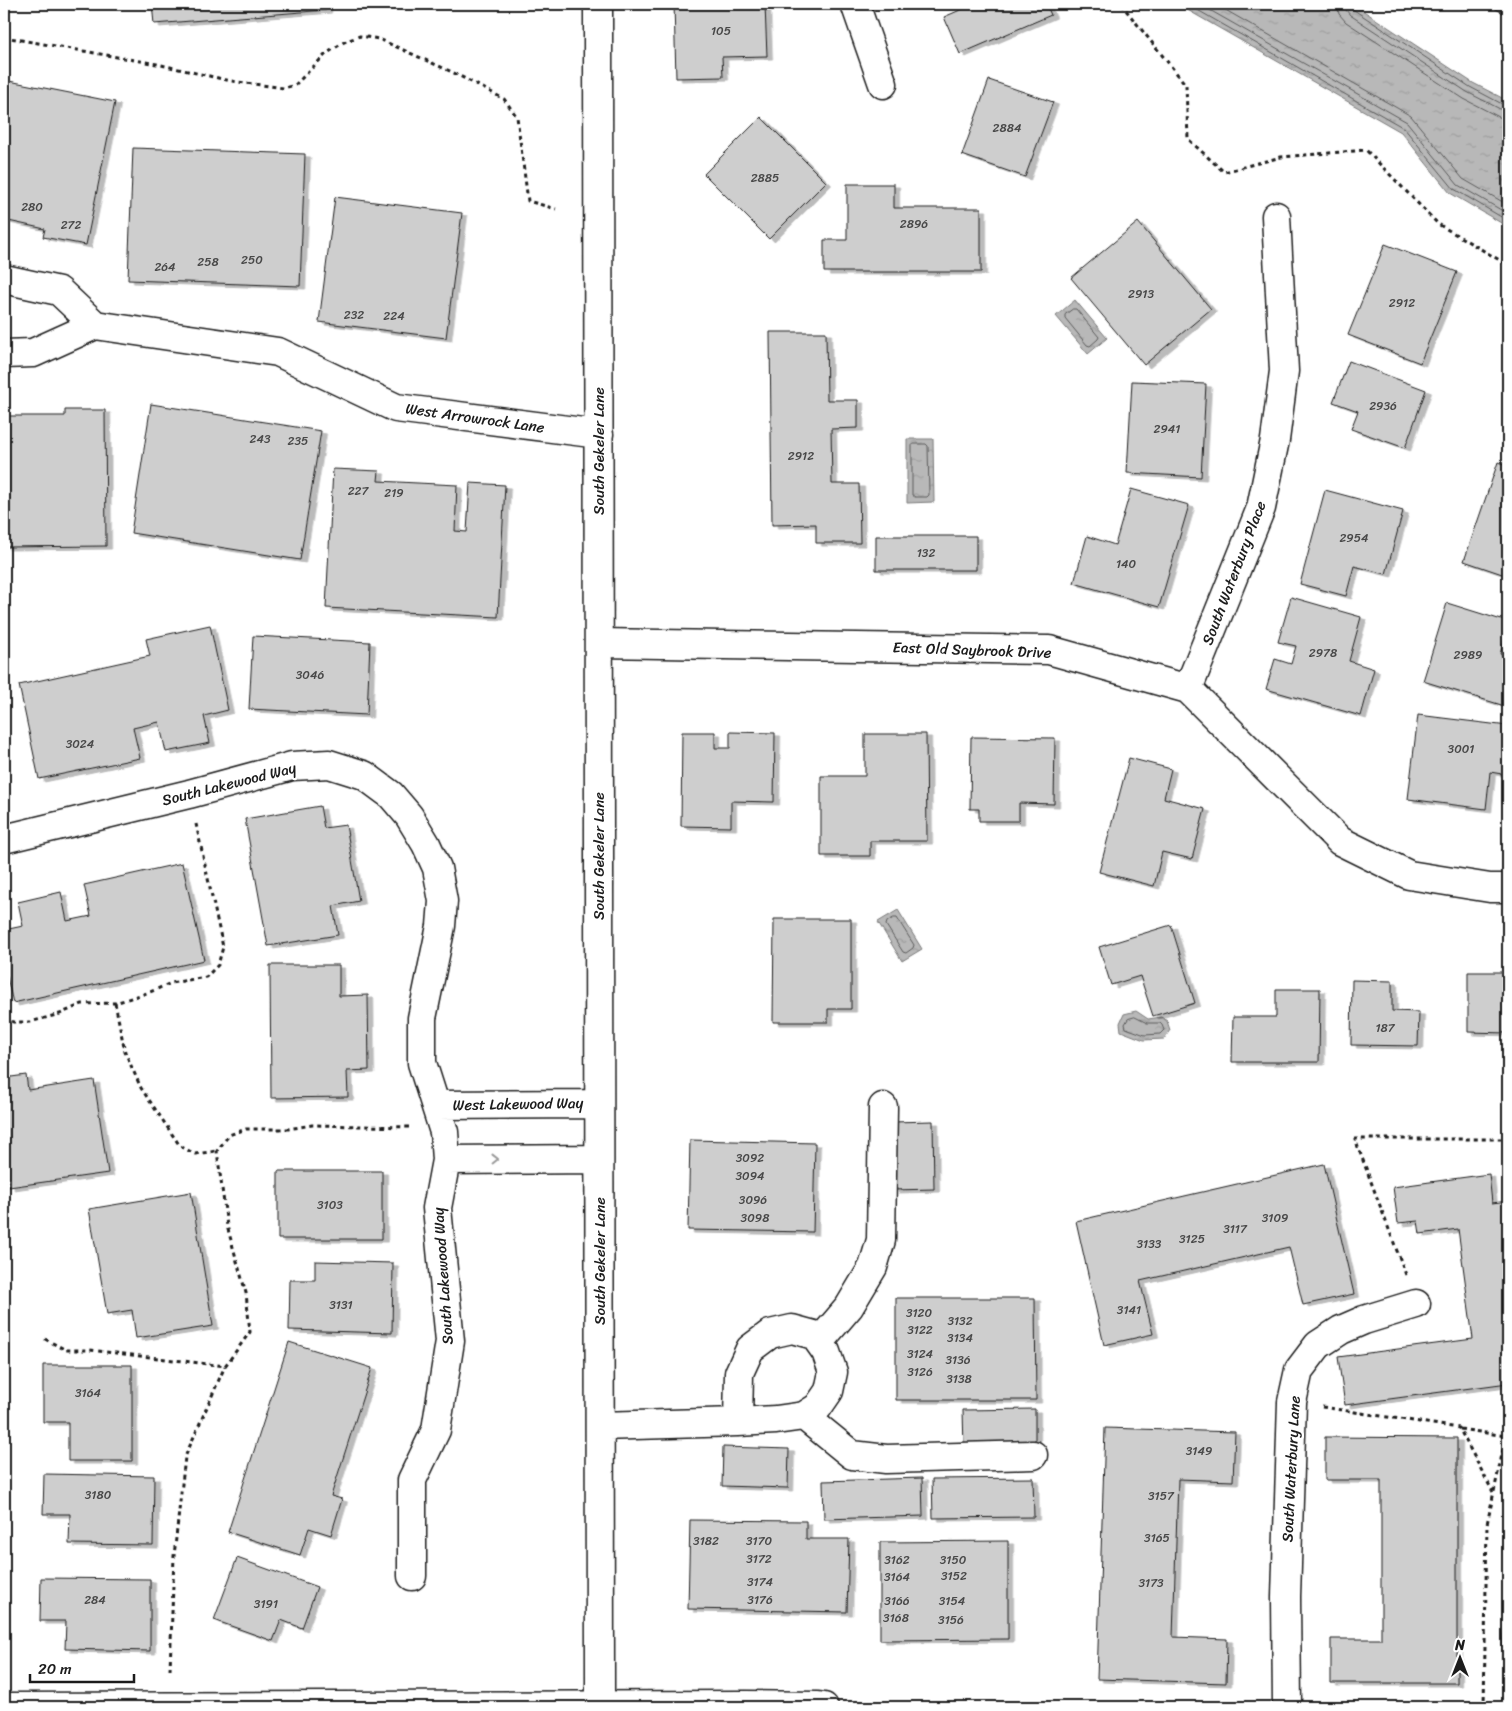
<svg xmlns="http://www.w3.org/2000/svg" width="1512" height="1711" viewBox="0 0 1512 1711" font-family="Sriracha,sans-serif">
	<style>
		.water { fill: url(#water-ripples); stroke: #7a7a7a }
		.lines { fill: none; stroke-linecap: round; stroke-linejoin: round }
		.shore { stroke: #5a5a5a; stroke-width: 1 }
		.building { fill: #cecece; stroke: #1c1c1c; filter: url(#shadow) }
		.minor-casing { stroke: #1c1c1c; stroke-width: 31 }
		.path { stroke: #1c1c1c; stroke-width: 3; stroke-dasharray: 4 4; stroke-linecap: butt }
		.minor { stroke: #fff; stroke-width: 28 }
		.oneway { stroke: #999 }
		.labels { text-anchor: middle; stroke-width: 4.5; stroke-linejoin: round; paint-order: stroke }
		.number-label { font-size: 12px; fill: #484848 }
		.street-label { font-size: 15px; fill: #1c1c1c; stroke: #fff }
	</style>
	<defs>
		<pattern id="water-ripples" width="26" height="14" patternUnits="userSpaceOnUse" patternTransform="scale(1.25)"><rect width="26" height="14" fill="#b8b8b8"/><path d="M2 4q2-2 4 0t4 0M15 11q2-2 4 0t4 0" fill="none" stroke="#9e9e9e"/></pattern>
		<filter id="shadow"><feDropShadow dx="5.5" dy="3" stdDeviation="0" flood-color="#0004"/></filter>
	</defs>
	<rect width="100%" height="100%" fill="#fff"/>
	<filter id="ink" filterUnits="userSpaceOnUse"><feTurbulence type="fractalNoise" baseFrequency=".02" numOctaves="2"/><feDisplacementMap in="SourceGraphic" scale="10" xChannelSelector="R" yChannelSelector="G"/><feConvolveMatrix kernelMatrix="1 2 1 2 8 2 1 2 1" color-interpolation-filters="sRGB"/></filter>
	<g filter="url(#ink)">
		<path class="water" d="M1177 4H1353L1473 83 1508 101V227L1450 193 1401 132Z
			M1075 300 1107 338 1088 354 1056 316Z
			M907 439H933L934 502 907 503Z
			M898 910 922 949 902 961 878 922Z
			M1136 1011 1148 1019 1161 1017 1167 1021 1170 1030 1164 1039 1144 1040 1121 1031 1120 1023 1124 1014Z"/>
		<g class="lines">
			<path class="shore" d="M1187 4 1404 128 1454 189 1508 221
				M1199 4 1407 122 1458 185 1508 214
				M1215 4 1411 116 1463 179 1508 205
				M1337 4 1339 14 1346 22 1464 99 1499 117 1508 119
				M1345 4 1346 10 1350 15 1467 92 1502 110 1508 111
				M1351 4 1354 10 1470 87 1504 105H1508
				M1073 309H1076L1099 337 1098 339 1090 346 1087 345 1065 318V315Z
				M914 444H926L928 446 929 495 927 497H915L912 495V446Z
				M894 918H897L914 945 913 948 906 953 903 952 886 925 887 922Z
				M1135 1017 1147 1023H1160L1162 1025 1164 1030 1160 1034 1145 1035 1126 1028 1125 1024 1128 1019Z"/>
		</g>
		<path class="building" d="M152 4H326V10L154 24Z
			M674 4H716V6L765 5 767 56 722 57 723 77 676 78Z
			M974 4H1046L1051 15 960 54 944 17Z
			M1487 4H1508V13L1507 15Z
			M4 80 115 102 86 245 43 237 45 229 4 220Z
			M989 80 1053 102 1025 177 962 155Z
			M761 117 826 182 769 239 704 174Z
			M133 148 305 154 300 286 128 280Z
			M847 184H894V208H981V272H824V240H847Z
			M335 197 462 213 446 338 319 322Z
			M1138 222 1211 309 1144 365 1071 278Z
			M1385 244 1457 272 1420 363 1348 335Z
			M770 332H826L827 400H858V428L831 429 832 484H859L860 543H816V524L772 525Z
			M1349 361 1426 390 1405 448 1351 429 1358 411 1333 402Z
			M1132 381 1206 384 1201 477 1127 473Z
			M151 404 321 431 300 560 131 533Z
			M65 410H105L106 546 4 547V416H65Z
			M1498 462 1508 466V576L1464 561Z
			M333 469 379 471 378 481 457 485 455 531 467 532 470 483 505 485 498 617 326 608Z
			M1131 489 1189 505 1159 607 1074 583 1087 536 1115 545Z
			M1325 490 1403 511 1386 574 1354 566 1346 596 1300 584Z
			M876 536H976V570H876Z
			M1291 597 1361 617 1349 661 1374 669 1361 716 1266 689 1275 659 1291 664 1296 646 1278 642Z
			M1447 603 1508 622V628L1500 654 1508 657V707L1423 681Z
			M210 625 228 710 204 716 210 743 166 752 159 722 133 728 140 758 39 779 19 685 150 656 146 639Z
			M253 636 370 642 367 715 249 709Z
			M1418 715 1508 726V775L1490 772 1486 809 1408 799Z
			M682 732H715V748H730V732L775 733 774 802 731 801V827L681 826Z
			M865 734H926L927 841H870V856H821V776H865Z
			M971 737 1055 738 1054 804 1019 803V821H979V809H970Z
			M1129 758 1171 769 1164 798 1205 809 1192 859 1162 852 1154 886 1099 872Z
			M320 806 324 828 346 825 359 901 333 906 338 935 268 946 245 819Z
			M182 863 204 960 13 1003 4 964V930L23 926 18 902 61 892 67 921 91 916 84 885Z
			M774 919H851V1009H828V1022H773Z
			M1171 925 1195 1003 1153 1016 1140 976 1111 985 1099 947Z
			M270 965H339V996L368 995 369 1070 347 1071 348 1097 271 1098Z
			M1468 972H1508V1033L1468 1032Z
			M1352 980 1392 981V1011L1419 1012 1418 1046 1351 1045Z
			M1276 989H1320L1319 1062H1232L1233 1017H1276Z
			M26 1075 28 1090 94 1080 108 1173 9 1187 6 1161H4V1078Z
			M933 1121 934 1189 893 1190 892 1122Z
			M690 1140 815 1143 813 1232 688 1230Z
			M1324 1164 1354 1294 1303 1305 1289 1247 1140 1281 1153 1334 1104 1345 1076 1221Z
			M278 1171H382V1239H278Z
			M1489 1174 1492 1203 1508 1201V1383L1345 1405 1338 1357 1473 1339 1458 1229 1420 1234 1418 1221 1398 1223 1393 1187Z
			M191 1192 213 1326 136 1338 132 1310 107 1314 89 1209Z
			M315 1261 393 1263 392 1333 289 1330 290 1280H315Z
			M896 1298H1035L1036 1400H896Z
			M289 1342 372 1368 331 1496 342 1499 331 1535 309 1528 300 1555 228 1532Z
			M43 1365H132V1461H68V1422H43Z
			M1035 1409V1448L964 1449 963 1410Z
			M1105 1428 1235 1432 1233 1481 1178 1479 1173 1637 1227 1639 1226 1683 1097 1679Z
			M1325 1437 1457 1438V1683H1331V1639H1381V1480H1325Z
			M723 1447 789 1449 788 1488 722 1486Z
			M44 1474 154 1476 153 1545 69 1544 70 1514H43Z
			M922 1478 923 1516 824 1519 823 1481Z
			M1033 1478 1034 1517 933 1518 932 1479Z
			M690 1520 806 1521V1539H849L847 1612 688 1609Z
			M1008 1541V1639L880 1640V1542Z
			M237 1558 317 1587 302 1628 281 1620 273 1641 214 1620Z
			M1507 1564H1508V1659H1502Z
			M41 1578 150 1579V1651L65 1649 66 1621H40Z"/>
		<g class="lines">
			<g class="minor-casing">
				<path id="minor" d="M598 4 600 1707
					M855 4 883 84
					M4 279 59 291 95 325 33 353 4 354
					M95 325 278 352 396 408 599 434
					M599 643 1049 650 1188 689 1340 841 1409 875 1490 888H1508
					M1188 689 1261 508 1275 440 1284 371 1276 216
					M4 839 189 794 292 766 329 764 364 775 391 795 409 816 426 844 437 868 443 901 441 926 422 1018V1063L444 1132 446 1160 437 1208 450 1341 436 1430 412 1480V1576
					M436 1105 599 1104
					M446 1160 599 1159
					M819 1342 849 1307 873 1267 881 1240 883 1107
					M804 1416 852 1455 886 1459 1033 1455
					M600 1426 738 1422 776 1420 804 1416 818 1407 829 1391 833 1372 826 1352 814 1335 792 1329 770 1334 750 1349 739 1373 738 1422
					M4 1707 746 1705 818 1706 824 1707
					M1287 1707 1286 1597 1292 1402 1299 1370 1318 1345 1341 1330 1364 1320 1416 1304"/>
			</g>
			<path class="path" d="M1121 4 1186 85 1188 139 1224 172 1281 157 1366 150 1438 224 1508 265
				M4 37 157 64 231 81 284 88 295 85 326 54 344 42 360 36 379 39 452 72 504 99 517 117 528 201 556 209
				M115 1003 125 1052 141 1088 180 1146 195 1154 217 1151
				M4 1018 13 1022H30L60 1014 82 1004 115 1003 150 992 171 983 206 977 218 965 223 947 196 824
				M1406 1275 1355 1139H1508
				M45 1339 66 1350H90L225 1366 250 1332 246 1293 227 1226 217 1151 229 1135 246 1129H288L312 1125 409 1127
				M1322 1407 1459 1428 1493 1492
				M1460 1429 1506 1436
				M170 1670 174 1556 185 1457 225 1366
				M1484 1707 1487 1524 1506 1436 1508 1434"/>
			<use href="#minor" class="minor"/>
		</g>
		<defs><path id="oneway-chevron" d="M-2-3.5L2.5 0L-2 3.5" fill="none" stroke-width="1.6" stroke-linecap="round" stroke-linejoin="round" transform="scale(1.25)"/></defs>
		<use class="oneway" href="#oneway-chevron" transform="translate(495 1159) rotate(-1)"/>
	</g>
	<g class="labels">
		<g class="number-label">
			<text x="721" y="35">105</text>
			<text x="1007" y="132">2884</text>
			<text x="765" y="182">2885</text>
			<text x="32" y="211">280</text>
			<text x="914" y="228">2896</text>
			<text x="71" y="229">272</text>
			<text x="252" y="264">250</text>
			<text x="208" y="266">258</text>
			<text x="165" y="271">264</text>
			<text x="1141" y="298">2913</text>
			<text x="1402" y="307">2912</text>
			<text x="354" y="319">232</text>
			<text x="394" y="320">224</text>
			<text x="1383" y="410">2936</text>
			<text x="1167" y="433">2941</text>
			<text x="260" y="443">243</text>
			<text x="298" y="445">235</text>
			<text x="801" y="460">2912</text>
			<text x="358" y="495">227</text>
			<text x="394" y="497">219</text>
			<text x="1354" y="542">2954</text>
			<text x="926" y="557">132</text>
			<text x="1126" y="568">140</text>
			<text x="1323" y="657">2978</text>
			<text x="1468" y="659">2989</text>
			<text x="310" y="679">3046</text>
			<text x="80" y="748">3024</text>
			<text x="1461" y="753">3001</text>
			<text x="1385" y="1032">187</text>
			<text x="750" y="1162">3092</text>
			<text x="750" y="1180">3094</text>
			<text x="753" y="1204">3096</text>
			<text x="330" y="1209">3103</text>
			<text x="755" y="1222">3098</text>
			<text x="1275" y="1222">3109</text>
			<text x="1235" y="1233">3117</text>
			<text x="1192" y="1243">3125</text>
			<text x="1149" y="1248">3133</text>
			<text x="341" y="1309">3131</text>
			<text x="1129" y="1314">3141</text>
			<text x="919" y="1317">3120</text>
			<text x="960" y="1325">3132</text>
			<text x="920" y="1334">3122</text>
			<text x="960" y="1342">3134</text>
			<text x="920" y="1358">3124</text>
			<text x="958" y="1364">3136</text>
			<text x="920" y="1376">3126</text>
			<text x="959" y="1383">3138</text>
			<text x="88" y="1397">3164</text>
			<text x="1199" y="1455">3149</text>
			<text x="98" y="1499">3180</text>
			<text x="1161" y="1500">3157</text>
			<text x="1157" y="1542">3165</text>
			<text x="706" y="1545">3182</text>
			<text x="759" y="1545">3170</text>
			<text x="759" y="1563">3172</text>
			<text x="897" y="1564">3162</text>
			<text x="953" y="1564">3150</text>
			<text x="954" y="1580">3152</text>
			<text x="897" y="1581">3164</text>
			<text x="760" y="1586">3174</text>
			<text x="1151" y="1587">3173</text>
			<text x="95" y="1604">284</text>
			<text x="760" y="1604">3176</text>
			<text x="897" y="1605">3166</text>
			<text x="952" y="1605">3154</text>
			<text x="266" y="1608">3191</text>
			<text x="896" y="1622">3168</text>
			<text x="951" y="1624">3156</text>
		</g>
		<g class="street-label">
			<text transform="translate(475 418) rotate(8)" y="5">West Arrowrock Lane</text>
			<text transform="translate(599 451) rotate(-90)" y="5">South Gekeler Lane</text>
			<text transform="translate(1234 573) rotate(-69)" y="5">South Waterbury Place</text>
			<text transform="translate(972 650) rotate(2)" y="5">East Old Saybrook Drive</text>
			<text transform="translate(229 784) rotate(-14)" y="5">South Lakewood Way</text>
			<text transform="translate(599 856) rotate(-90)" y="5">South Gekeler Lane</text>
			<text transform="translate(518 1104) rotate(-1)" y="5">West Lakewood Way</text>
			<text transform="translate(600 1261) rotate(-90)" y="5">South Gekeler Lane</text>
			<text transform="translate(443 1276) rotate(-94)" y="5">South Lakewood Way</text>
			<text transform="translate(1291 1469) rotate(-87)" y="5">South Waterbury Lane</text>
		</g>
	</g>
	<rect width="1512" height="1711" fill="none" stroke="#fff" stroke-width="20"/>
	<rect x="10" y="10" width="1492" height="1691" fill="none" stroke="#1c1c1c" stroke-width="2" filter="url(#ink)"/>
	<g transform="translate(1460 1658)" stroke="#ffffff" stroke-width="4" paint-order="stroke">
	<path d="M0-4L9 19L0 12L-9 19Z" fill="#1c1c1c"/>
	<text y="-8" font-size="14" font-weight="bold" text-anchor="middle" fill="#1c1c1c">N</text>
	</g>
	<path d="M30 1674v8h104v-8" fill="none" stroke="#1c1c1c" stroke-width="2.5"/>
	<text x="38" y="1674" font-size="15" fill="#1c1c1c" stroke="#ffffff" stroke-width="4" paint-order="stroke">20 m</text>
</svg>
